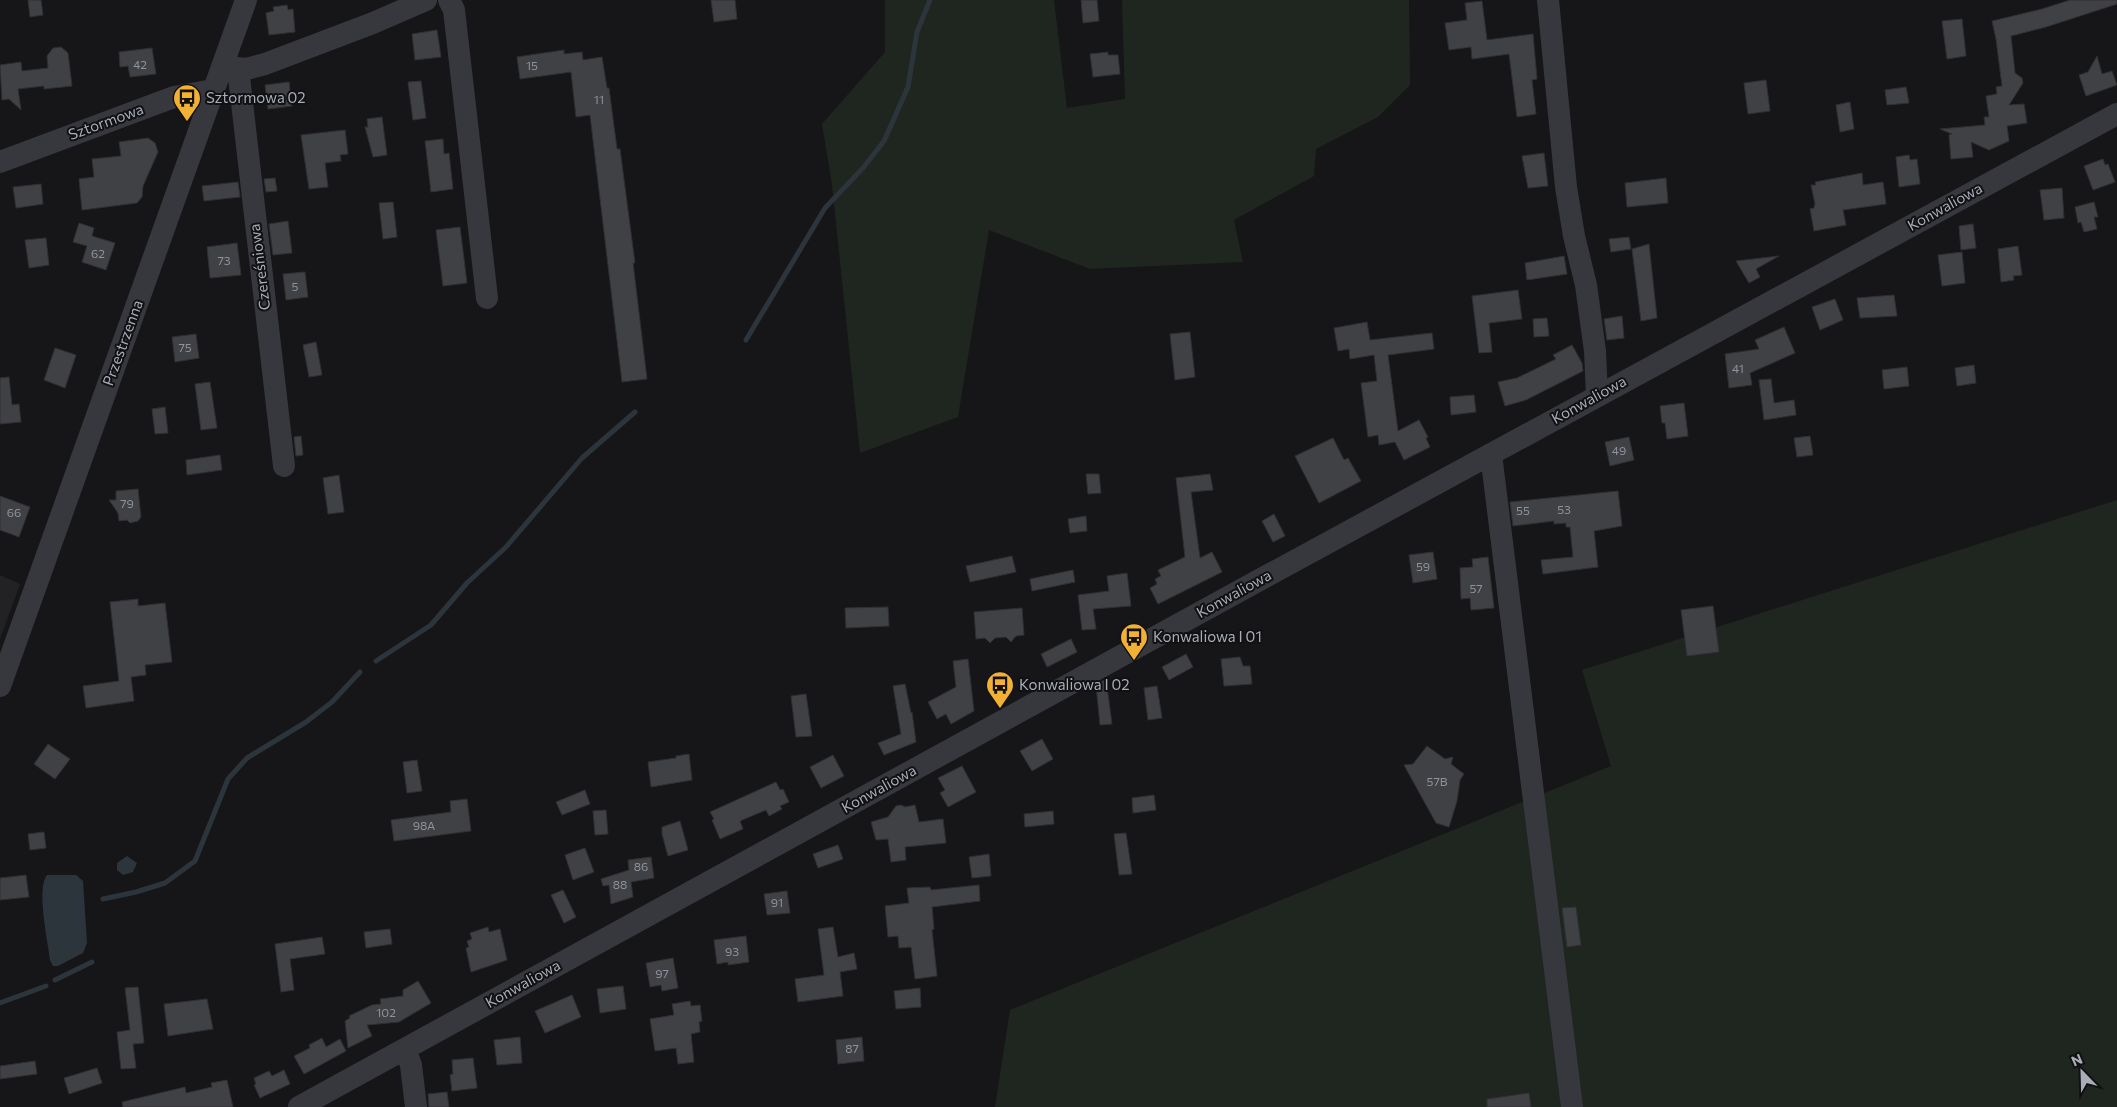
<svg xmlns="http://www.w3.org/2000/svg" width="2117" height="1107" viewBox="0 0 2117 1107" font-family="Commissioner,sans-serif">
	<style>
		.built { fill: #222225 }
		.green { fill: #1e261f }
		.water { fill: #2c353c }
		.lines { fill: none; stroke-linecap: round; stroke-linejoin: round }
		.stream { stroke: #2c353c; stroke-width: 5 }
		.building { fill: #404145; stroke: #303034 }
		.minor { stroke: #37383d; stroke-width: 22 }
		.labels { text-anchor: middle; stroke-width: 4; stroke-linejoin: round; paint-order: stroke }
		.number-label { font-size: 12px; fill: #8e929b }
		.poi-label { font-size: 15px; fill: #a8adb8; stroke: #111113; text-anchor: start }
		.street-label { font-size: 15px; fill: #a8adb8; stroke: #111113 }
	</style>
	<rect width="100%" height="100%" fill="#161618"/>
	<path class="built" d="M0 575 20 584 0 639Z"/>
	<path class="green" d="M885 0H1054L1067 108 1125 99 1122 0H1409L1410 85 1378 117 1316 149 1314 176 1234 220 1243 262 1090 269 989 230 958 417 860 453 832 185 822 124 885 52Z
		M2117 500V1107H995L1010 1010 1611 766 1582 670Z"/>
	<path class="water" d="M127 856 137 863 133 872 123 875 117 870V863Z
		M47 875H76L83 881 87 943 83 953 58 966H53L50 960C48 942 36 888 47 875Z"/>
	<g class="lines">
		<path class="stream" d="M746 340 825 208 863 168 884 141 908 87 917 32 930 0
			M376 661 431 625 467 583 506 547 582 458 635 412
			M103 899 136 892 165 883 195 861 228 779 247 758 306 722 332 702 360 672
			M55 980 92 962
			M0 1003 46 986"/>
	</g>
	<path class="building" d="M28 0H41L43 15 30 17Z
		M711 0H735L737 19 714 22Z
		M1081 0H1097L1099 21 1083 23Z
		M2070 0H2117V4L2046 27 2011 36 2015 73 2022 78 2023 83 2009 105 2024 104 2027 123 2007 126 2009 141 1989 150 1971 142 1973 157 1951 159 1949 135 1952 134 1940 129 1985 125 1984 117H1989L1986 96 1997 94 1996 87 2002 86 1996 39 1992 21 2042 9Z
		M1482 1 1487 40 1533 34 1537 79 1532 80 1536 114 1517 117 1509 54 1472 59 1471 47 1449 50 1445 23 1467 20 1465 3Z
		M287 5 288 10 293 9 295 32 269 35 266 13 274 11 273 7Z
		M1962 19 1966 56 1947 59 1942 21Z
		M437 30 441 57 415 60 412 34Z
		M61 47 68 53 72 86 44 89V86L18 89 21 110 9 99 2 100 0 65 21 62 22 71 48 68 47 56 53 48Z
		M152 48 156 74 130 77 128 66 120 67 119 52Z
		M564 50V54L582 52 583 60 602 57 607 88H609L617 149H620L635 263H633L647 379 622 382 590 115 576 117 571 72 520 79 517 57Z
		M1108 52V55H1118L1120 74 1093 77 1090 54Z
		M2097 56 2102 74 2112 71 2117 85 2086 96 2079 75 2088 72Z
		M1766 80 1770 111 1748 114 1744 83Z
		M421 81 426 118 413 120 408 82Z
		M289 82 292 106 268 109 265 85Z
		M1906 87 1909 103 1887 105 1885 90Z
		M1850 102 1854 129 1840 132 1836 105Z
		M382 117 387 155 373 157 365 127H368L367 119Z
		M345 130 348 154 340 155 341 161 325 163 328 187 309 189 301 135Z
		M148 138 155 143 158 152 143 186 142 197 137 203 82 210 79 179 94 177 92 159 121 156 119 142Z
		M443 139 444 154 449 153 453 189 431 192 425 141Z
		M1544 153 1548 186 1528 188 1522 156Z
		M1909 155 1910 160 1917 159 1920 184 1899 187 1896 157Z
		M2103 159 2105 165 2108 164 2115 182 2093 190 2084 166Z
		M1862 173 1863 185 1883 182 1886 204 1843 210 1846 225 1814 231 1810 209 1814 208 1815 204 1811 185H1816L1815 182Z
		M275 178 277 191 266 192 264 179Z
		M1666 178 1668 203 1627 207 1625 183Z
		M238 182 240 197 204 201 202 186Z
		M41 184 43 204 16 208 13 187Z
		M2062 188 2064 218 2044 220 2040 190Z
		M393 202 397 237 383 239 379 203Z
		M2094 202 2098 217H2094L2097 229 2084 232 2081 222 2078 223 2075 207Z
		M288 221 292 253 273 255 269 224Z
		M79 223 94 228 92 236 115 243 106 270 82 262 87 246 73 242Z
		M1973 224 1976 248 1961 250 1959 226Z
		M460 227 467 283 443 286 436 230Z
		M1629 237 1631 249 1611 252 1609 239Z
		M46 238 49 265 29 268 25 240Z
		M237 243 241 275 210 278 207 247Z
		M1649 244 1657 318 1641 321 1632 249Z
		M2018 246 2022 275 2013 276 2014 280 2001 282 1998 249Z
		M1962 252 1965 283 1942 286 1938 255Z
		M1564 256 1567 274 1527 280 1525 263Z
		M1779 256 1756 269 1760 277 1749 283 1736 261Z
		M305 272 308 297 286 300 283 274Z
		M1518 290 1522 319 1489 323 1492 352 1479 353 1472 296Z
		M1894 295 1897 316 1860 318 1857 298Z
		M1835 299 1843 320 1820 330 1812 307Z
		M1622 316 1624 338 1607 340 1604 319Z
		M1547 318 1549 336 1534 337 1533 319Z
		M1367 322 1370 340 1432 333 1434 349 1388 355 1398 431 1419 420 1428 437 1426 438 1430 447 1404 460 1395 442 1379 445 1378 435 1368 437 1361 383 1377 381 1374 355 1350 359 1349 349 1338 351 1334 328Z
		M1784 327 1795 353 1750 373 1752 385 1729 388 1725 354 1759 349 1755 340Z
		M1190 332 1195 377 1175 380 1170 334Z
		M196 334 199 358 175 362 172 337Z
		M316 342 322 375 309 377 303 345Z
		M1572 345 1582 363 1583 371 1526 400 1505 406 1498 382 1517 378 1556 359 1553 355Z
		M55 348 76 355 65 388 44 380Z
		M1974 365 1976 383 1957 386 1955 368Z
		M1907 367 1909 386 1884 389 1882 370Z
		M9 377 12 405 19 404 21 422 0 424V378Z
		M1771 379 1774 403 1794 400 1796 415 1764 420 1759 380Z
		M210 382 217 428 201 430 195 384Z
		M1474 395 1476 412 1451 415 1450 397Z
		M1684 403 1688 436 1667 439 1665 423H1662L1660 406Z
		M165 407 168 433 155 434 152 409Z
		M301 436 303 455 296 456 294 437Z
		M1810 436 1813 455 1797 457 1794 438Z
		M1629 437 1634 460 1610 466 1605 442Z
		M1333 438 1344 460 1348 458 1361 481 1319 503 1295 456Z
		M220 455 222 470 187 475 186 460Z
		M1086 474H1099L1101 493 1088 494Z
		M1210 474 1213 490 1191 492 1200 558 1212 552 1222 572 1158 604 1150 588 1157 584 1155 579 1161 576 1158 570 1185 557 1176 478Z
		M339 475 344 512 328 514 323 478Z
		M138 489 141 517 138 521 130 523 127 520 119 521 118 513 109 500H116V491Z
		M1618 491 1622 526 1594 531 1598 567 1543 574 1541 560 1573 557 1570 527H1566V523L1554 524V521L1513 526 1510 502Z
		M0 496 30 507 19 537 0 530Z
		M1274 514 1285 536 1273 542 1262 521Z
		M1086 516 1087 531 1070 533 1068 519Z
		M1433 552 1437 579 1413 583 1409 555Z
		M1012 556 1016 572 970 582 966 566Z
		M1488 557 1494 608 1471 610 1470 598 1461 599 1460 568 1473 567 1472 559Z
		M1073 570 1075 582 1032 591 1030 579Z
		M1127 573 1131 606 1093 609 1096 629 1082 630 1078 595 1109 591 1107 576Z
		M138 599V606L165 603 172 662 145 665 146 675 131 677 134 701 86 708 83 686 119 681 110 602Z
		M1713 606 1719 652 1687 656 1681 610Z
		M888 607 889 626 846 628 845 608Z
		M1022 608 1024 635 1016 636 1011 642 1006 637 995 638 990 643 985 638 976 639 974 612Z
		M1071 639 1077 652 1047 667 1041 654Z
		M1186 654 1193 667 1169 680 1162 667Z
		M1240 657 1243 666H1250L1252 684 1224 686 1221 659Z
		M968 659 974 711 951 724 946 714 937 719 928 702 956 687 953 661Z
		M1106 679 1112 724 1100 725 1096 685Z
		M905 684 911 713 912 712 916 742 884 755 878 743 901 734 893 686Z
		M1157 686 1162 718 1148 720 1144 688Z
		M806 694 812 736 796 737 791 696Z
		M1042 739 1053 759 1032 771 1020 751Z
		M48 744 70 759 55 779 34 764Z
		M1427 746 1445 759 1453 757 1451 764 1464 774 1460 780 1457 801 1449 827 1436 823 1404 765 1413 764Z
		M689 754 692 780 651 787 648 762 676 758V756Z
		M833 755 844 776 821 788 810 767Z
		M417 760 422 791 407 793 403 762Z
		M962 766 976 792 948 807 940 793 945 790 938 778Z
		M776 782 780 790 783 789 789 802 780 806 782 809 769 816 766 810 740 821 743 829 720 839 712 820 714 819 710 812Z
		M585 790 590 804 562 815 556 802Z
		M1154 795 1156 810 1133 813 1132 798Z
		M467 799 471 831 394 841 391 820 451 812 450 801Z
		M901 805 905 807 915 805 919 822 943 819 946 843 905 847 906 860 891 862 888 839 876 840 871 822 888 817 896 806Z
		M606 810 608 834 595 835 593 811Z
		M1053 811 1054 824 1025 827 1024 814Z
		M680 821 688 850 668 856 662 834V827Z
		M44 832 46 848 30 850 28 834Z
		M1126 833 1132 874 1119 875 1114 834Z
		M838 845 843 859 818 868 813 854Z
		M585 848 594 872 573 880 565 855Z
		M989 854 991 876 972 878 969 857Z
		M651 857 654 878 631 882 633 897 611 904 609 885 603 886 601 879 629 870 628 860Z
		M26 875 29 897 0 900V878Z
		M979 885 980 901 932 907 934 929 932 930 937 976 915 979 911 947 899 948 898 936 888 937 885 906 909 903 907 888 930 887 931 890Z
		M563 890 576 917 564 923 551 895Z
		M787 891 790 913 767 915 764 894Z
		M1576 907 1581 945 1567 947 1562 908Z
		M488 927 489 932 500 929 507 960 471 972 466 948 469 947 467 941 472 939 470 933Z
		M833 927 838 957 854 953 857 969 840 972 843 996 798 1002 795 979 824 975 818 929Z
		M390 929 392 944 366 948 364 932Z
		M746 936 749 962 728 965V962L717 964 714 940Z
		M322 937 325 954 290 959 294 990 281 992 275 944Z
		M673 958 678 988 662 991 661 985 650 987 646 963Z
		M418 981 431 1003 399 1022 367 1025 372 1036 348 1048 345 1021 350 1018 349 1016 372 1005 381 1004 380 999 403 996V990Z
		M623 986 626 1009 600 1013 597 989Z
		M138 987 144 1043 133 1044 136 1068 121 1069 117 1032 130 1030 125 988Z
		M920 988 921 1007 896 1009 894 991Z
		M572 995 581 1017 545 1033 535 1011Z
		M207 999 213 1029 168 1036 164 1004Z
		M690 1001 691 1006 700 1005 702 1021 699 1022 700 1032 691 1034 694 1062 678 1064 676 1048 655 1051 650 1019 674 1015 672 1004Z
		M520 1037 522 1063 497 1065 494 1040Z
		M862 1037 864 1061 838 1064 836 1040Z
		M322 1038 326 1047 340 1039 346 1051 304 1074 294 1056 310 1048 309 1045Z
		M473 1058 477 1088 452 1091 450 1075 453 1074 452 1060Z
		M35 1061 37 1074 0 1079V1066Z
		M97 1068 102 1083 69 1094 64 1078Z
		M284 1070 290 1084 260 1098 254 1085 256 1084 254 1078 269 1071 272 1076Z
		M227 1080 233 1107H123L122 1102 185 1087 186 1093 212 1087 211 1083Z
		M447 1092 449 1107H429L428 1094Z
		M1529 1093 1531 1107H1487V1099Z"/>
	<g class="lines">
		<path class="minor" d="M449 0 454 10 487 298
			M1548 0 1566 187 1574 236 1586 285 1595 351 1597 396
			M225 67 246 69 265 64 373 23 426 0
			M238 68 284 466
			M0 162 174 97 213 90
			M1491 454 1572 1107
			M0 686 246 0
			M405 1049 411 1065 416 1107
			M299 1107 1263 578 2117 114"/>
	</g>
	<defs>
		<g id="bus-pin" transform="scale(1.4375)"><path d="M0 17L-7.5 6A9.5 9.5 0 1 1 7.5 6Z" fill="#f2b134" stroke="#111113"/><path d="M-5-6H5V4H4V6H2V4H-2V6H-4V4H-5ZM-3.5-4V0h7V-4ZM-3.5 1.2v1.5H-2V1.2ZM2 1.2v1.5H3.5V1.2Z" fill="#111"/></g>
	</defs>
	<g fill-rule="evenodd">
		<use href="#bus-pin" x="187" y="98"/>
		<use href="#bus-pin" x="1134" y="637"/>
		<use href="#bus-pin" x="1000" y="685"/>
	</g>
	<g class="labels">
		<g class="number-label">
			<text x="140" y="69">42</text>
			<text x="532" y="70">15</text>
			<text x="599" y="104">11</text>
			<text x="98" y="258">62</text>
			<text x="224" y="265">73</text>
			<text x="295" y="291">5</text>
			<text x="185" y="352">75</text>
			<text x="1738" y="373">41</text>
			<text x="1619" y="455">49</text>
			<text x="127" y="508">79</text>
			<text x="1564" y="514">53</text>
			<text x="1523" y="515">55</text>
			<text x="14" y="517">66</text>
			<text x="1423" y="571">59</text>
			<text x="1476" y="593">57</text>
			<text x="1437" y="786">57B</text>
			<text x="424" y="830">98A</text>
			<text x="641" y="871">86</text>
			<text x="620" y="889">88</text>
			<text x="777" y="907">91</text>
			<text x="732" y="956">93</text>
			<text x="662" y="978">97</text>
			<text x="386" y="1017">102</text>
			<text x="852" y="1053">87</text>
		</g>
		<g class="poi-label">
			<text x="206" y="103">Sztormowa 02</text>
			<text x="1153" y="642">Konwaliowa I 01</text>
			<text x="1019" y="690">Konwaliowa I 02</text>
		</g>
		<g class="street-label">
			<text transform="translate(106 122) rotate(-20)" y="5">Sztormowa</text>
			<text transform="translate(1945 207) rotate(-29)" y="5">Konwaliowa</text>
			<text transform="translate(260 267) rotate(-97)" y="5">Czereśniowa</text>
			<text transform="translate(123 343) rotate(-70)" y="5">Przestrzenna</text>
			<text transform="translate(1589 400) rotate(-29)" y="5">Konwaliowa</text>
			<text transform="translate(1234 594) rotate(-29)" y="5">Konwaliowa</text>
			<text transform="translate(879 789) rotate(-29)" y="5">Konwaliowa</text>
			<text transform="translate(523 984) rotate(-29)" y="5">Konwaliowa</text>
		</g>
	</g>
	<g transform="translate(2082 1072) rotate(337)" stroke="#111113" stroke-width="4" paint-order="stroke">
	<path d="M0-4L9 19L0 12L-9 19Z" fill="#a8adb8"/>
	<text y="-8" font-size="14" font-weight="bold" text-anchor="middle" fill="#a8adb8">N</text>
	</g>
</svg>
